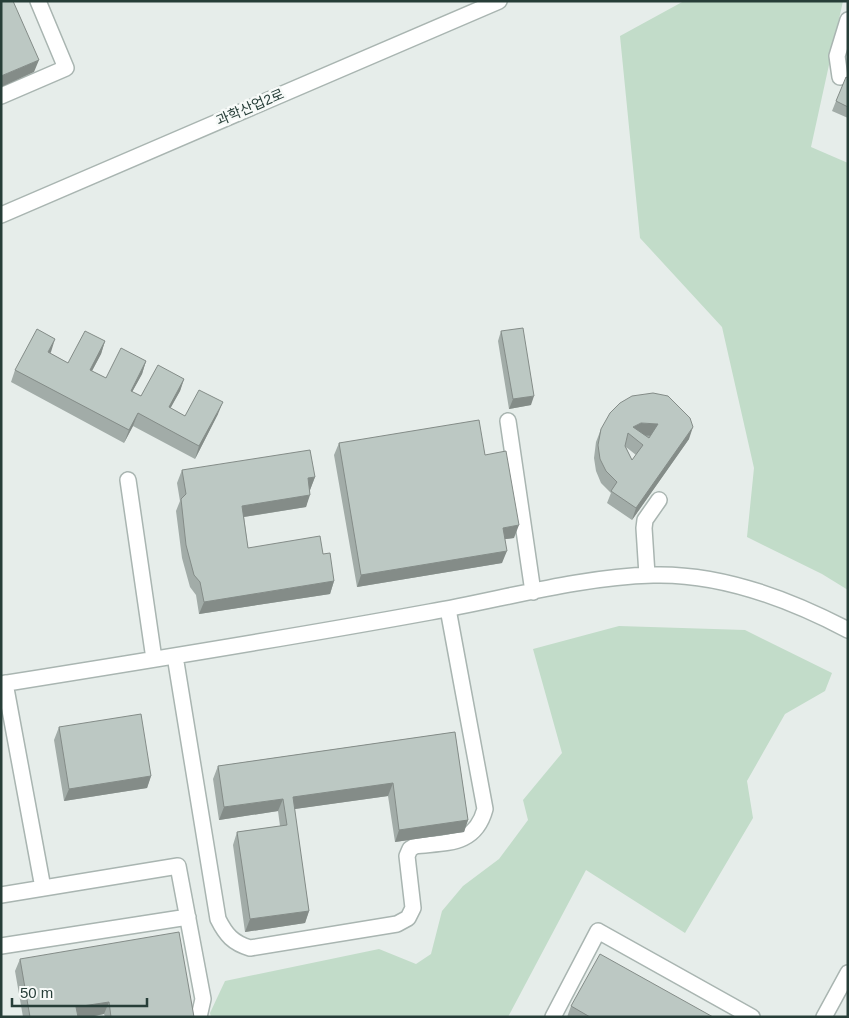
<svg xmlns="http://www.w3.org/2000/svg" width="849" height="1018" viewBox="0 0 849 1018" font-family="Helvetica,'Noto Sans KR',sans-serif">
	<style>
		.green { fill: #c2dcc9 }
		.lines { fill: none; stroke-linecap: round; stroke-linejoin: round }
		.minor-casing { stroke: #a9b5b1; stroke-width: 18 }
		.minor { stroke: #fff; stroke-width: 15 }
		.wall { fill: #a2aca8; fill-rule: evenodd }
		.shaded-wall { fill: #848c88 }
		.building { fill: #bcc8c3; stroke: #848c88; fill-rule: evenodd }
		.labels { text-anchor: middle; stroke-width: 5; stroke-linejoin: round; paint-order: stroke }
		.street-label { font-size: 14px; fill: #273e38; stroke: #f7faf8 }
	</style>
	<rect width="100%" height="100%" fill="#e6edea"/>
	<path class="green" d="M684 1H843L811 147 848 163V590L822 574 747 537 754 468 722 327 640 238 620 36Z
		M619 626 745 630 832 673 825 691 785 714 747 781 753 818 685 933 586 870 508 1017H211L210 1013 225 981 379 949 416 964 431 954 442 911 463 886 499 859 528 820 523 800 562 753 533 649Z"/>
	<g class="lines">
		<g class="minor-casing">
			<path id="minor" d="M840 77 837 56 848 20
				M1 96 66 68 38 1
				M1 215 499 1
				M508 421 533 592
				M128 480 154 659
				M647 575 644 528 645 520 659 500
				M175 656 218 919C226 935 233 943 250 948L397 924 408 918 413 908 407 856 410 849 415 846C447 842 475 846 485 809L448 609
				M5 683 43 888
				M1 684C145 661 288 638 430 612 504 599 578 577 653 575 721 573 789 599 848 630
				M1 895 178 866 203 999 199 1017
				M1 946 188 917
				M553 1017 598 931 752 1017
				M824 1017 848 973"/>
		</g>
		<use href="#minor" class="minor"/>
	</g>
	<path class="wall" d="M848 78V118L832 111 836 101Z
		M501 331 531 405 509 409 498 341Z
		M105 341 101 354 92 371 106 378 146 361 142 374 132 392 141 396 184 379 180 391 170 408 185 416 218 414 195 459 133 426 124 443 11 382 15 370 50 353 68 363Z
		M601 429 689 439 632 520 607 503 611 493 601 483 596 471 594 458 596 442ZM626 447 636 455 632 460Z
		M339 443 485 455 514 538 505 539 502 563 357 587 334 455Z
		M182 470 315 477 310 490 306 507 244 517 248 548 323 554 334 581 330 594 199 614 196 595 190 587 182 558 176 511 180 501 177 483Z
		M59 727 151 776 147 788 64 801 54 740Z
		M455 732 468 820 464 832 395 842 388 796 294 809 309 911 305 923 245 932 233 845 237 832 280 826 278 811 219 820 213 779 218 766Z
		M20 959 194 1017H105L104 1014 89 1017H23L15 971Z
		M571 1006 713 1017H567Z"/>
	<path class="shaded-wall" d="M39 60 34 72 1 87V76Z
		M55 339 51 352 44 365 48 352Z
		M105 341 101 354 86 382 90 370Z
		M146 361 142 374 126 403 131 391Z
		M184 379 180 391 164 420 169 407Z
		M534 396 531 405 509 409 513 399Z
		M223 402 218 414 195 459 199 446Z
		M138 413 133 426 124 443 129 430Z
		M641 423 658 424 654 436 636 435 633 427Z
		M693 427 689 439 632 520 636 508Z
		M315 477 310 490 303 491 308 478Z
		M310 495 306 507 237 518 242 506Z
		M519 525 514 538 498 540 503 528Z
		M507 551 502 563 357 587 361 575Z
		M334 581 330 594 199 614 204 602Z
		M151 776 147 788 64 801 69 789Z
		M393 783 388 796 288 810 293 797Z
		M283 799 278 811 219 820 224 807Z
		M468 820 464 832 395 842 399 830Z
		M309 911 305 923 245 932 250 919Z
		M109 1002 104 1014 89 1017H72L76 1007Z"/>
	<path class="building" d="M1 1H13L39 60 1 76Z
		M846 77 848 78V107L836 101Z
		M523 328 534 396 513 399 501 331Z
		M37 329 55 339 48 352 68 363 85 331 105 341 90 370 106 378 121 348 146 361 131 391 141 396 158 365 184 379 169 407 185 416 199 390 223 402 199 446 138 413 129 430 15 370Z
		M653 393 668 396 690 418 693 427 636 508 611 491 617 482 606 471 600 459 598 445 601 429 610 413 620 403 632 396ZM641 423 658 424 649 438 633 427ZM628 433 643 445 632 460 625 446Z
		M479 420 485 455 506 451 519 525 503 528 507 551 361 575 339 443Z
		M310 450 315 477 308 478 310 495 242 506 248 548 320 536 323 554 330 553 334 581 204 602 200 582 194 575 186 545 181 499 186 494 182 470Z
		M141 714 151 776 69 789 59 727Z
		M455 732 468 820 399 830 393 783 293 797 309 911 250 919 237 832 287 825 283 799 224 807 218 766Z
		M179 932 194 1017H111L109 1002 76 1007 78 1017H30L20 959Z
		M600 954 713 1017H590L571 1006Z"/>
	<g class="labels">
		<g class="street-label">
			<text transform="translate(250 107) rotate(-23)" y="5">과학산업2로</text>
		</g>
	</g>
	<rect width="849" height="1018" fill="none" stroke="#273e38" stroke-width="5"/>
	<path d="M12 998v8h135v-8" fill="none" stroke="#273e38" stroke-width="2.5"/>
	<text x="20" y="998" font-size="15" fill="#273e38" stroke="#f7faf8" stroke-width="4" paint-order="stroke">50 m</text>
</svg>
